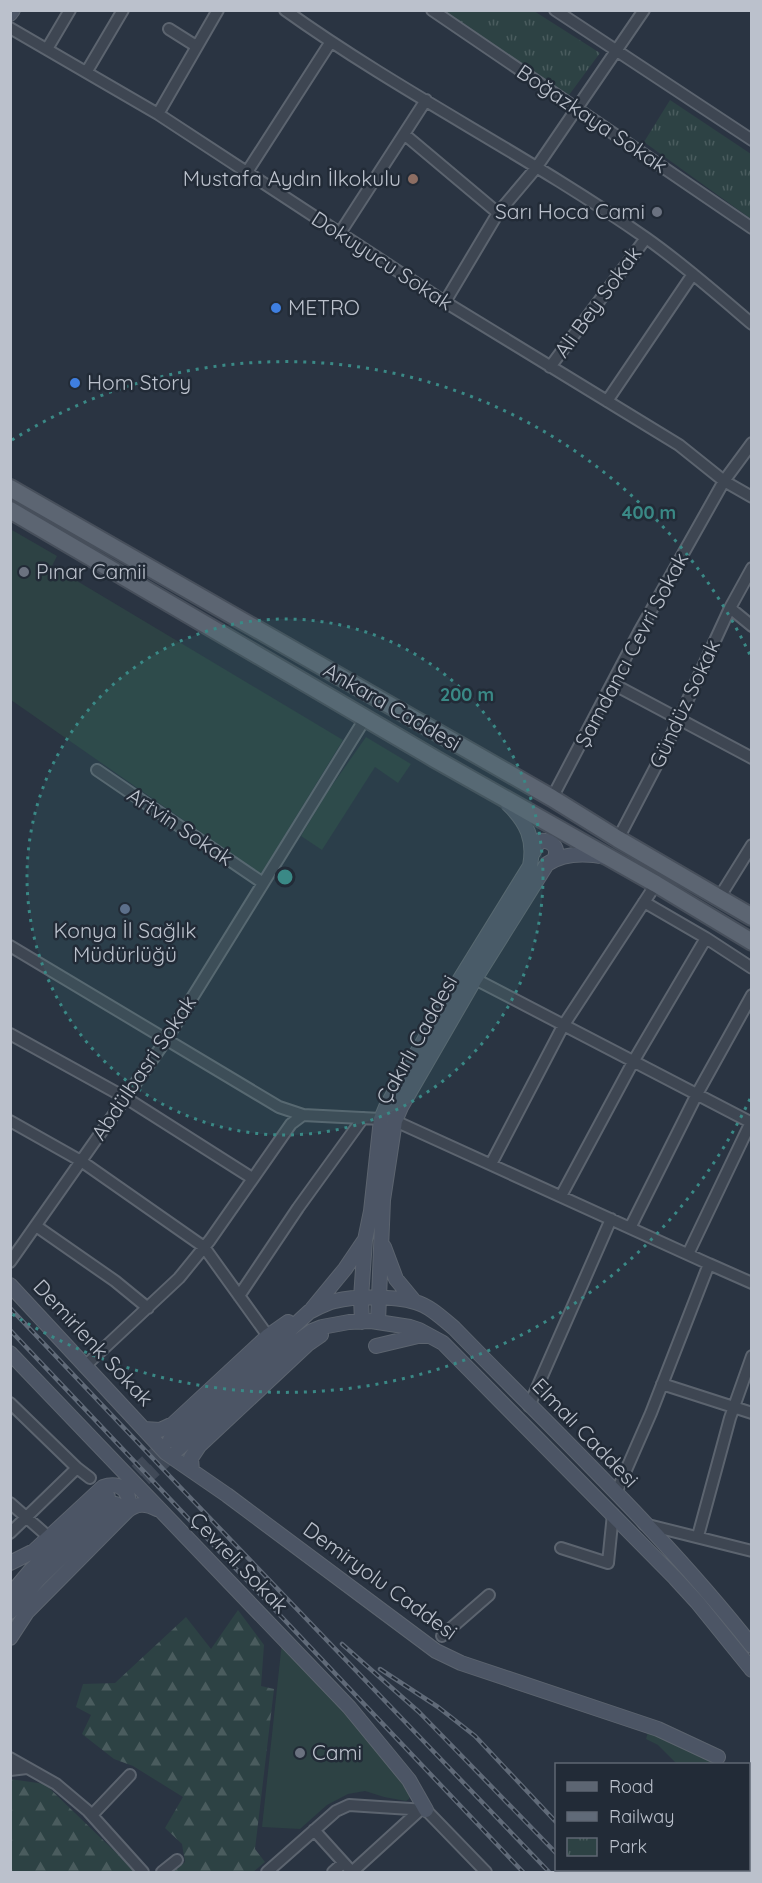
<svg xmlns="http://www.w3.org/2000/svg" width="762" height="1883" viewBox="0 0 762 1883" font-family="Quicksand,sans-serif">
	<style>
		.grass { fill: #2d4244 }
		.forest { fill: url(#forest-firs) }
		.park { fill: url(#park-tufts) }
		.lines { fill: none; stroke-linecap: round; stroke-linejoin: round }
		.secondary-tunnel { stroke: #404957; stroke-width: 14; stroke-dasharray: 14 7; stroke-linecap: butt }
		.street-casing { stroke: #5c646f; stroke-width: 14 }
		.secondary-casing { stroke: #5c646f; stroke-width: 16 }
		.primary-casing { stroke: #474f5b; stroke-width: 20 }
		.street { stroke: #3e4652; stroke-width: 10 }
		.secondary { stroke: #4c5565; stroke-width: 14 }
		.primary { stroke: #5c6572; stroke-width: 16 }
		.rail-casing { stroke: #606a78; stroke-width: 4.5 }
		.rail { stroke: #222b37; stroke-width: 2; stroke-dasharray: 7; stroke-linecap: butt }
		.ring { fill: none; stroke: #3a8986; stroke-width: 3; stroke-dasharray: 3 6 }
		.education-dot { fill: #8d6e63; stroke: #222b37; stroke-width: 2 }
		.worship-dot { fill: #6b7280; stroke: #222b37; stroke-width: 2 }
		.shop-dot { fill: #3f7fe0; stroke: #222b37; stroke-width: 2 }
		.service-dot { fill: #5c6f8a; stroke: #222b37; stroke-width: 2 }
		.labels { text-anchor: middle; stroke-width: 5; stroke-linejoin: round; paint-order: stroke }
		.street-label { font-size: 21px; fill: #bbc1cc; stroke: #222b37 }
		.poi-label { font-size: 21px; fill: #bbc1cc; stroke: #222b37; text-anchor: start }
		.centre { fill: #3a8986; stroke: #222b37; stroke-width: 3 }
		.ring-label { font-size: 18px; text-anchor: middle; font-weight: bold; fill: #3a8986; stroke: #222b37; stroke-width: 5; stroke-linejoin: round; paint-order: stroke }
	</style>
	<defs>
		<pattern id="forest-firs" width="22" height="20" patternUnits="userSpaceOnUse" patternTransform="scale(1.5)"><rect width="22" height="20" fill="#2d4244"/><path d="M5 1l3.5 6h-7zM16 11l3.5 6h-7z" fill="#4a5c5e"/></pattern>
		<pattern id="park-tufts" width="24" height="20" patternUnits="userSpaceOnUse" patternTransform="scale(1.5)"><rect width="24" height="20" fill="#2d4244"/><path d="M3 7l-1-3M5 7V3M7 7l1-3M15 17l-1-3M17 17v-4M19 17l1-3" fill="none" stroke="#4a5c5e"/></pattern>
	</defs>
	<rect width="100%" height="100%" fill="#2a3442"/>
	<path class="grass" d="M12 530 57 556 52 566 343 740 261 874 11 700 10 533Z
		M366 737 411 764 398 783 375 767 322 850 301 836 326 794Z
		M282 1642 369 1736 410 1795 409 1799 406 1801 384 1797 365 1791 348 1794 327 1805 300 1829 262 1827Z
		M648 1732 700 1755 714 1764H677L658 1745 646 1739Z"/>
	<path class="forest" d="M238 1610 264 1645 261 1686 274 1689 255 1849 265 1862 253 1872H173L185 1862 182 1844 165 1828 183 1797 133 1766 114 1759 82 1734 91 1715 76 1707 83 1684 115 1683 186 1617 211 1649Z
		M10 1779 45 1784 136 1872H11Z"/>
	<path class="park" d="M443 11H534L600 53 569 95Z
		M670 100 751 154V219L644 142Z"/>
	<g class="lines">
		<path class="secondary-tunnel" d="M121 1485 169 1441
			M129 1493 177 1450
			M748 1787 752 1790"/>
		<g class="street-casing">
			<path id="street" d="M285 10C401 93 529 156 646 238 683 264 717 294 752 324
				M432 10 752 228
				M555 10 752 140
				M10 28 158 114 445 302 679 445 724 481 752 497
				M169 29 196 46
				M47 49 70 10
				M87 71 123 10
				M158 114 218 10
				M404 134 498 213
				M247 172 330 43
				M340 233 426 100
				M445 302 498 213 536 168 644 10
				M550 367 646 238
				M607 401 693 274
				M730 608 752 626
				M613 684 752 758
				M97 770 263 883
				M552 798 639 632 724 481 752 443
				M618 839 666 747 730 608 752 568
				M719 898 752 845
				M644 902 706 938 752 968
				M10 946 279 1107 303 1115 381 1119
				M475 979 752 1123
				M10 1034 126 1098 252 1178
				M10 1121 81 1161 204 1247 268 1336
				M395 1121 709 1264 651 1413 616 1493
				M491 1164 563 1026 656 884
				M561 1196 633 1062 706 938
				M36 1226 115 1281 148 1308
				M630 1228 697 1094 752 995
				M688 1254 751 1122
				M10 1262 166 1040 366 717
				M709 1264 752 1283
				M239 1296 298 1208 363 1118
				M86 1365 179 1278 210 1240 291 1124 303 1115
				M662 1384 752 1413
				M10 1403 77 1468 90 1478
				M529 1406 611 1219
				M10 1503 43 1532
				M644 1524 752 1551
				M10 1533 77 1468
				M698 1536 730 1418 752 1356
				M561 1548 608 1563 613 1514
				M442 1636 489 1595
				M10 1758 56 1784 88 1811 143 1872
				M10 1770 27 1768
				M92 1815 130 1775
				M314 1830 352 1872
				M162 1872 177 1860
				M267 1872 336 1811 349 1805 426 1810 486 1872
				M333 1872 343 1863
				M352 1872 420 1810"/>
		</g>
		<g class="secondary-casing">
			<path id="secondary" d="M10 14 13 10
				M533 853 539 841C552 839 560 848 554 860
				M384 1247 396 1279 415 1302
				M10 1285 166 1453 227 1495 436 1651 461 1663 658 1729 718 1757
				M312 1309 345 1269 364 1241
				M362 1322 361 1298 365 1240 371 1211 381 1119 386 1107 444 1005 530 866C535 840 527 822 508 804
				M378 1322 383 1200 395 1121 401 1107 475 979 547 864C565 852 586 853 606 857
				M376 1346 418 1336H429
				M10 1353 349 1707 409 1780 426 1810
				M144 1429 160 1430 173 1424 268 1336 288 1322
				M170 1440 309 1312C317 1308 326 1303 335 1301 355 1296 395 1296 415 1302 430 1306 443 1319 454 1328 555 1432 662 1532 752 1646
				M178 1449 294 1344 312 1331 322 1327 349 1322 371 1321 410 1327 419 1330 443 1343 675 1578 697 1602 752 1670
				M192 1471 191 1458 199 1446 308 1344 321 1335
				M10 1563 34 1551 103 1487C122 1480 133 1494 127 1511
				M10 1595 31 1570 108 1497
				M10 1612 39 1579 116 1504
				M10 1638 27 1612 127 1511C137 1503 145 1503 157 1509"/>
		</g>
		<g class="primary-casing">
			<path id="primary" d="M10 488 552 798 618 839 752 917
				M10 510 435 759 656 884 752 942"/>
		</g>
		<use href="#street" class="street"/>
		<use href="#secondary" class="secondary"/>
		<use href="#primary" class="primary"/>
		<g class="rail-casing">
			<path id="rail" d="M10 1308 180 1487 549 1872
				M10 1330 523 1872
				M342 1644 419 1712 556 1853
				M380 1669 438 1707 475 1736 556 1822
				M572 1870 575 1872
				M609 1870 612 1872"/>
		</g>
		<use href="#rail" class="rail"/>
	</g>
	<circle cx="285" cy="877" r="258" fill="#3a8986" fill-opacity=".12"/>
	<g class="ring">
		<circle cx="285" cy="877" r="258"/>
		<path d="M750 1099A515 515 0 0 1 12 1314M12 440A515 515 0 0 1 750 655"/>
	</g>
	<circle class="education-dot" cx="413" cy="179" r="6"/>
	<g class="worship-dot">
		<circle cx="657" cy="212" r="6"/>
		<circle cx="24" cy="572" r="6"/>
		<circle cx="300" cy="1753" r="6"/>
	</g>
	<g class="shop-dot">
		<circle cx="276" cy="308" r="6"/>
		<circle cx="75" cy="383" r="6"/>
	</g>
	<circle class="service-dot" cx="125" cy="909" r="6"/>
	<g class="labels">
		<g class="street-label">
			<text transform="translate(592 119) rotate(34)" y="7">Boğazkaya Sokak</text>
			<text transform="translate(382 261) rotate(33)" y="7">Dokuyucu Sokak</text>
			<text transform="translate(598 302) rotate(-54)" y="7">Ali Bey Sokak</text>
			<text transform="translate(632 650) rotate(-62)" y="7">Şamdancı Cevri Sokak</text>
			<text transform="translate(685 704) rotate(-65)" y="7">Gündüz Sokak</text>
			<text transform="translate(392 707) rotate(30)" y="7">Ankara Caddesi</text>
			<text transform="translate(180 827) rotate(34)" y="7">Artvin Sokak</text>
			<text transform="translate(417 1040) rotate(-61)" y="7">Çakırlı Caddesi</text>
			<text transform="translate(144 1068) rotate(-56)" y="7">Abdülbasri Sokak</text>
			<text transform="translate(93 1343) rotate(47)" y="7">Demirlenk Sokak</text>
			<text transform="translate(585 1433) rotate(46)" y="7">Elmalı Caddesi</text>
			<text transform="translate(239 1563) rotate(46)" y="7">Çevreli Sokak</text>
			<text transform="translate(380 1581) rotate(36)" y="7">Demiryolu Caddesi</text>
		</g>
		<g class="poi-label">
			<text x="401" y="186" text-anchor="end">Mustafa Aydın İlkokulu</text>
			<text x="645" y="219" text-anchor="end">Sarı Hoca Cami</text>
			<text x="288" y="315">METRO</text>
			<text x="87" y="390">Hom Story</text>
			<text x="36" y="579">Pınar Camii</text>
			<text x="125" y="938" text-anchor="middle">Konya İl Sağlık<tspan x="125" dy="24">Müdürlüğü</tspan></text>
			<text x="312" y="1760">Cami</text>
		</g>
	</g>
	<circle cx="285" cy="877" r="9" class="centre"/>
	<g class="ring-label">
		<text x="649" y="519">400 m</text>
		<text x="467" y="701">200 m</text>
	</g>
	<rect width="762" height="1883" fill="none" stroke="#bbc1cc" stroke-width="24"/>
	<rect x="555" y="1763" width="195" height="108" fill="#222b37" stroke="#5f6773" stroke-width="1.5"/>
	<rect x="567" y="1782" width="30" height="9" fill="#5c6572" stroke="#5f6773" stroke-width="1.5"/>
	<text x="609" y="1793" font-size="18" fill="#bbc1cc">Road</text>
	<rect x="567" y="1812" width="30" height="9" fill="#606a78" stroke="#5f6773" stroke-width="1.5"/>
	<text x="609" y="1823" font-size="18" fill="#bbc1cc">Railway</text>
	<rect x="567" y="1838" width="30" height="18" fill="url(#park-tufts)" stroke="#5f6773" stroke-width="1.5"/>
	<text x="609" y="1853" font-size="18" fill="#bbc1cc">Park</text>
</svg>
